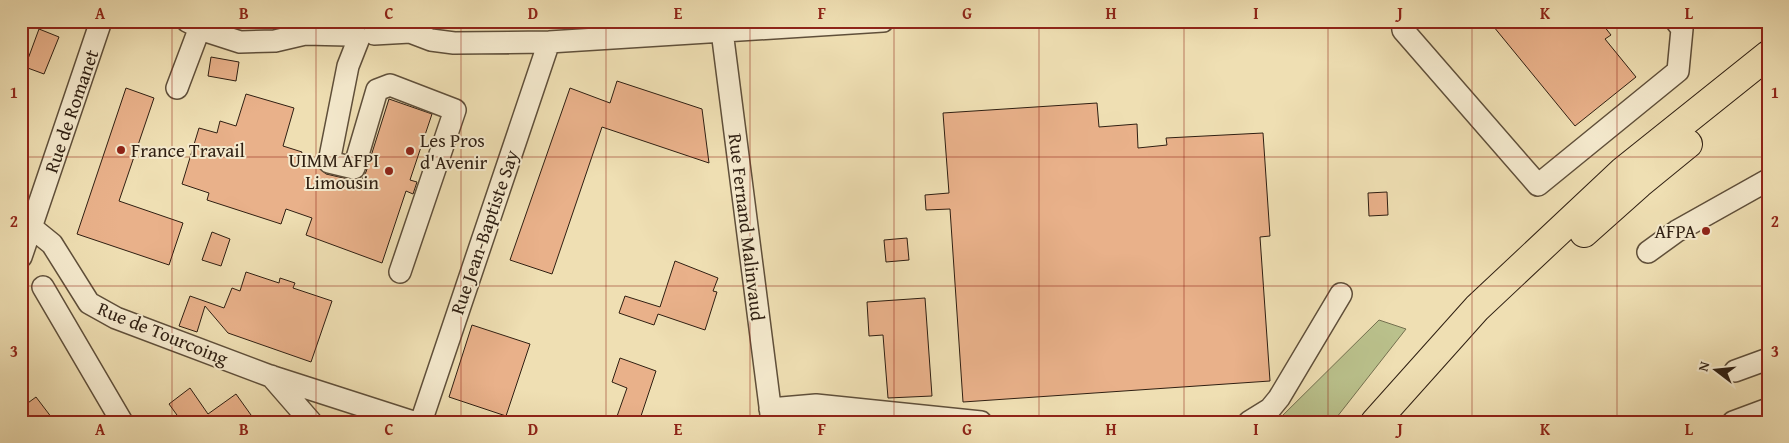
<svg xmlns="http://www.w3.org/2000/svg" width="1789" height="443" viewBox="0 0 1789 443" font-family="'Gentium Book Plus',serif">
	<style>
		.green { fill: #bac18c; stroke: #74704f }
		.building { fill: #e9b18a; stroke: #2f1f12 }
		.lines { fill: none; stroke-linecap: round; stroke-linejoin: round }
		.minor-casing { stroke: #5f4f3a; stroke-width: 24 }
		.major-casing { stroke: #2f1f12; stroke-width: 30 }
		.minor { stroke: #f5eace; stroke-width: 21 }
		.major { stroke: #efdfb3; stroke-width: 28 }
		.grid { fill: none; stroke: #8f2418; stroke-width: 1; stroke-opacity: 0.55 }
		.poi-dot { fill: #8f2418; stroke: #f5eace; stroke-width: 2 }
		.labels { text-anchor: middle; stroke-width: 4; stroke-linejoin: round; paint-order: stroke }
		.street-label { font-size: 19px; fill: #2f1f12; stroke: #f5eace }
		.poi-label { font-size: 19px; fill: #2f1f12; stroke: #f5eace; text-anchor: start }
		.neatline { fill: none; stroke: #8f2418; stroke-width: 2 }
		.grid-label { font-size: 16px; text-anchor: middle; font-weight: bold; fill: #8f2418 }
	</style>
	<rect width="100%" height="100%" fill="#efdfb3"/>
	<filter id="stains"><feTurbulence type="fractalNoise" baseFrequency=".004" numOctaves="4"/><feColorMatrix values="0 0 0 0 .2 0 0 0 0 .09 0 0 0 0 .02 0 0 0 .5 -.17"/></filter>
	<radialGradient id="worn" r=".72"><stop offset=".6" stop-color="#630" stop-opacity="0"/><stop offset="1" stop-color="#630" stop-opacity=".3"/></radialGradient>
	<path class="green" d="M1379 320 1406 329 1333 422H1276Z"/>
	<path class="building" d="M1489 21H1600L1611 35 1605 39 1636 77 1575 126Z
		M39 29 59 37 44 74 25 67Z
		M211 57 239 62 236 81 208 76Z
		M617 81 702 109 709 163 602 127 552 274 510 260 570 88 610 103Z
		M126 88 154 98 119 201 183 223 169 265 77 234Z
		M246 94 294 108 283 146 302 152 299 161 318 167 326 174 352 180 361 181 366 172 389 99 432 114 410 180 417 182 413 194 406 191 382 263 306 235 312 218 286 209 281 224 207 200 209 193 182 184 199 128 217 133 220 121 236 126Z
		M1097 103 1099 127 1137 124 1138 148 1167 145 1166 138 1263 133 1270 236 1260 237 1270 381 963 402 950 209 926 210 925 195 949 193 943 113Z
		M1387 192 1388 215 1369 216 1368 193Z
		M212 232 230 239 221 266 202 260Z
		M907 238 909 260 886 262 884 240Z
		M675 261 718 278 713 291 717 292 705 330 658 314 654 325 619 313 625 296 660 307Z
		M246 272 279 283 280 278 295 283 293 288 332 301 311 362 228 333 205 306 197 332 179 326 190 296 224 308 232 288 240 291Z
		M925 298 932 396 888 398 883 335 869 336 867 302Z
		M472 325 530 344 506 416 449 397Z
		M620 358 656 371 639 422H615L627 388 612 382Z
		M190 388 208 414 236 394 256 422H182L169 404Z
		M36 397 55 422H30L21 408Z"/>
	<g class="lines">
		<g class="minor-casing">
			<path id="minor" d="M187 21 209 32 240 42 275 41 305 34 347 35
				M1402 21 1403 30 1538 185 1678 71 1682 29 1676 21
				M722 31 772 422
				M374 34 410 32 431 40 454 43 549 42 883 21
				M359 38 348 66 329 162 354 168 377 90 390 85 455 110 400 272
				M177 88 200 27
				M31 227 52 244 89 303 116 318 270 376 413 422
				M1648 252 1677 231 1768 180
				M21 257 101 21
				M43 287 122 422
				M1735 371 1768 359
				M271 376 311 422
				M770 409 816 405 981 422
				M421 422 549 42
				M1249 422 1270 409 1279 398 1341 294
				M1733 422 1768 409"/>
		</g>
		<g class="major-casing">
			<path id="major" d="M1584 233 1639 184 1688 144
				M1375 422 1477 308 1623 171 1768 55"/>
		</g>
		<use href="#minor" class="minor"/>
		<use href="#major" class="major"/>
	</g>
	<path class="grid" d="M172 21V422M316 21V422M461 21V422M606 21V422M750 21V422M894 21V422M1039 21V422M1184 21V422M1328 21V422M1472 21V422M1617 21V422M21 157H1768M21 286H1768"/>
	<g class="poi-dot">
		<circle cx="121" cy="150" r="5"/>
		<circle cx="410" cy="151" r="5"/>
		<circle cx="389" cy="171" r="5"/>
		<circle cx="1706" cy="231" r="5"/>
	</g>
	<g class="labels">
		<g class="street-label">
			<text transform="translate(71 111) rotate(-71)" y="7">Rue de Romanet</text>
			<text transform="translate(747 227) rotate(83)" y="7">Rue Fernand Malinvaud</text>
			<text transform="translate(484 232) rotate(-71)" y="7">Rue Jean-Baptiste Say</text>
			<text transform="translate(163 333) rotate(22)" y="7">Rue de Tourcoing</text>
		</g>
		<g class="poi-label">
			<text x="420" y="147">Les Pros<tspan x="420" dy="22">d'Avenir</tspan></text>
			<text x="131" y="157">France Travail</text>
			<text x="379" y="167" text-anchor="end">UIMM AFPI<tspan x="379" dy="22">Limousin</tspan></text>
			<text x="1696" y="238" text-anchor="end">AFPA</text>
		</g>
	</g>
	<rect width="1789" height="443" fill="none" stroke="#efdfb3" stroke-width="55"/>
	<g transform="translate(1716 370) rotate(286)" stroke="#f5eace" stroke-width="4" paint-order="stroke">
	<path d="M0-4L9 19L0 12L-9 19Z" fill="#2f1f12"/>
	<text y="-8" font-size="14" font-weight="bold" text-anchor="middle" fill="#2f1f12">N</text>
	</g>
	<rect x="28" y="28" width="1734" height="388" class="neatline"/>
	<g class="grid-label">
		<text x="100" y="19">A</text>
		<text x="244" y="19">B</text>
		<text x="389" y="19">C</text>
		<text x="533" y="19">D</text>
		<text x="678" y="19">E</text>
		<text x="822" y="19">F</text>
		<text x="967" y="19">G</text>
		<text x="1111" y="19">H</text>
		<text x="1256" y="19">I</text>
		<text x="1400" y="19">J</text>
		<text x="1545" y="19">K</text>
		<text x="1689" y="19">L</text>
		<text x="14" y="98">1</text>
		<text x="1775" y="98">1</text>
		<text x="14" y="227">2</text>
		<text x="1775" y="227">2</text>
		<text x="14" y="357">3</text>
		<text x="1775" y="357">3</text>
		<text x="100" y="435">A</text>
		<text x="244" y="435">B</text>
		<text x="389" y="435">C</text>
		<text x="533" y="435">D</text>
		<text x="678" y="435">E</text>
		<text x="822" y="435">F</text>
		<text x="967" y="435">G</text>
		<text x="1111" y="435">H</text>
		<text x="1256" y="435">I</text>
		<text x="1400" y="435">J</text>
		<text x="1545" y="435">K</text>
		<text x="1689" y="435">L</text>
	</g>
	<rect width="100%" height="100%" filter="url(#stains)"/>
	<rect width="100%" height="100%" fill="url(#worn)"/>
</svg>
